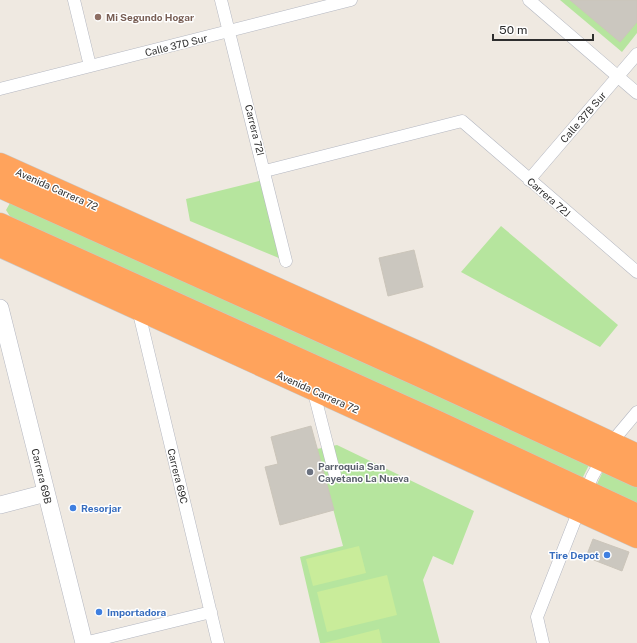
<svg xmlns="http://www.w3.org/2000/svg" width="637" height="643" viewBox="0 0 637 643" font-family="'Public Sans',sans-serif">
	<style>
		.green { fill: #b6e59e }
		.pitch { fill: #c9ec9a }
		.building { fill: #cbc7bf; stroke: #cbc5ba }
		.lines { fill: none; stroke-linecap: round; stroke-linejoin: round }
		.street-casing { stroke: #b4b7c1; stroke-width: 13 }
		.secondary-casing { stroke: #b4b7c1; stroke-width: 18 }
		.highway-casing { stroke: #c9c9c9; stroke-width: 23 }
		.street { stroke: #fff; stroke-width: 12 }
		.secondary { stroke: #fff; stroke-width: 17 }
		.highway { stroke: #ffa35c; stroke-width: 22 }
		.education-dot { fill: #8d6e63; stroke: #fff; stroke-width: 1.5 }
		.worship-dot { fill: #6b7280; stroke: #fff; stroke-width: 1.5 }
		.shop-dot { fill: #3f7fe0; stroke: #fff; stroke-width: 1.5 }
		.labels { text-anchor: middle; stroke-width: 3; stroke-linejoin: round; paint-order: stroke }
		.education-label { font-size: 10px; font-weight: bold; fill: #785e54; stroke: #fff; text-anchor: start }
		.street-label { font-size: 10px; fill: #2e2e2e; stroke: #fff }
		.worship-label { font-size: 10px; font-weight: bold; fill: #5b616d; stroke: #fff; text-anchor: start }
		.shop-label { font-size: 10px; font-weight: bold; fill: #366cbe; stroke: #fff; text-anchor: start }
	</style>
	<rect width="100%" height="100%" fill="#efe9e1"/>
	<path class="green" d="M560 0H570L637 22V33L622 52Z
		M267 179 286 261 190 221 186 199Z
		M10 203 591 461 582 479 13 221 6 210Z
		M501 226 618 325 600 347 461 272Z
		M337 445 474 511 453 565 433 556 423 580 440 643H320L300 557 343 546 317 449Z
		M605 467 637 481V505L596 486Z"/>
	<path class="pitch" d="M359 546 366 573 313 586 306 559Z
		M387 575 397 615 327 632 317 592Z
		M379 629 382 643H324Z"/>
	<path class="building" d="M570 0H637V22L620 42Z
		M414 250 423 287 388 296 379 258Z
		M311 426 334 510 280 525 265 467 278 464 271 437Z
		M593 539 629 552 622 571 586 557Z"/>
	<g class="lines">
		<g class="street-casing">
			<path id="street" d="M74 0 90 66
				M221 0 286 261
				M529 0 637 93
				M0 89 351 0
				M265 171 462 121 637 272
				M529 180 637 54
				M138 309 218 643
				M313 389 335 475
				M84 643 211 612
				M543 643 537 617 592 477 611 443 637 412"/>
		</g>
		<g class="secondary-casing">
			<path id="secondary" d="M0 308 84 643
				M0 505 46 493"/>
		</g>
		<g class="highway-casing">
			<path id="highway" d="M0 164 420 353 637 455
				M0 187 420 376 637 476
				M0 224 438 422 637 515
				M0 246 637 537"/>
		</g>
		<use href="#street" class="street"/>
		<use href="#secondary" class="secondary"/>
		<use href="#highway" class="highway"/>
	</g>
	<circle class="education-dot" cx="98" cy="17" r="4"/>
	<circle class="worship-dot" cx="310" cy="472" r="4"/>
	<g class="shop-dot">
		<circle cx="73" cy="508" r="4"/>
		<circle cx="607" cy="555" r="4"/>
		<circle cx="99" cy="612" r="4"/>
	</g>
	<g class="labels">
		<g class="education-label">
			<text x="106" y="21">Mi Segundo Hogar</text>
		</g>
		<g class="street-label">
			<text transform="translate(176 45) rotate(-14)" y="4">Calle 37D Sur</text>
			<text transform="translate(583 117) rotate(-49)" y="4">Calle 37B Sur</text>
			<text transform="translate(255 130) rotate(76)" y="4">Carrera 72I</text>
			<text transform="translate(57 189) rotate(24)" y="4">Avenida Carrera 72</text>
			<text transform="translate(549 197) rotate(41)" y="4">Carrera 72J</text>
			<text transform="translate(318 392) rotate(24)" y="4">Avenida Carrera 72</text>
			<text transform="translate(42 476) rotate(76)" y="4">Carrera 69B</text>
			<text transform="translate(178 476) rotate(76)" y="4">Carrera 69C</text>
		</g>
		<g class="worship-label">
			<text x="318" y="470">Parroquia San<tspan x="318" dy="12">Cayetano La Nueva</tspan></text>
		</g>
		<g class="shop-label">
			<text x="81" y="512">Resorjar</text>
			<text x="599" y="559" text-anchor="end">Tire Depot</text>
			<text x="107" y="616">Importadora</text>
		</g>
	</g>
	<path d="M493 34v6h100v-6" fill="none" stroke="#2e2e2e" stroke-width="2"/>
	<text x="499" y="34" font-size="12" fill="#2e2e2e" stroke="#ffffff" stroke-width="3" paint-order="stroke">50 m</text>
</svg>
